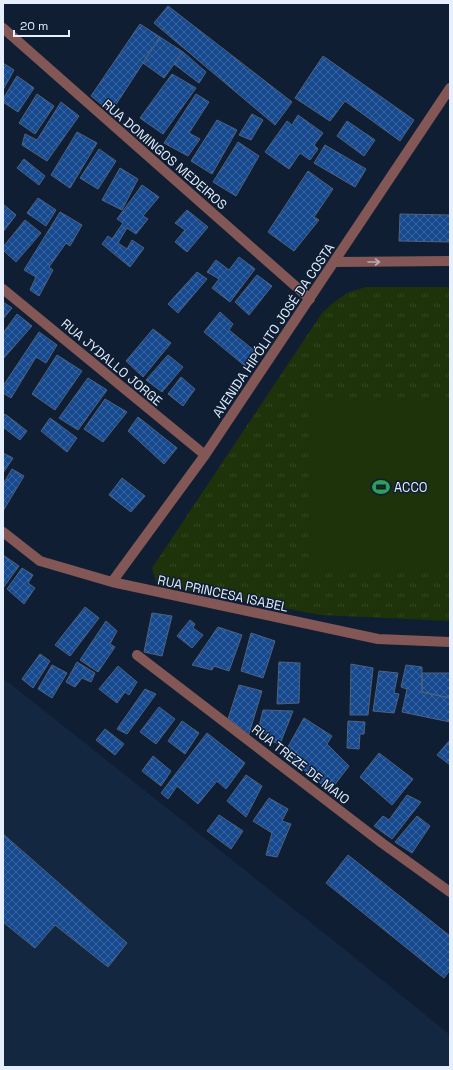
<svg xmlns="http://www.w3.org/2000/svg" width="453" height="1070" viewBox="0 0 453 1070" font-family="'Space Grotesk',sans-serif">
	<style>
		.built { fill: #142741 }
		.park { fill: url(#park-tufts) }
		.garden { fill: #1e3309 }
		.building { fill: url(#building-cross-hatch); stroke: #50627b }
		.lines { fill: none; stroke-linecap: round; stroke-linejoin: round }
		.street { stroke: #825755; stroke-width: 10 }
		.oneway { stroke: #b8abb2 }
		.labels { text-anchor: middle; stroke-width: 3; stroke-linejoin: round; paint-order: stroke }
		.street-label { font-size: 13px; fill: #e5effe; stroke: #0f1e33 }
		.poi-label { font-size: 13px; fill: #e5effe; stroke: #0f1e33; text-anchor: start }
	</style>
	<defs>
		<pattern id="park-tufts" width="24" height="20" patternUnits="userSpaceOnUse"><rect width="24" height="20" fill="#1e3309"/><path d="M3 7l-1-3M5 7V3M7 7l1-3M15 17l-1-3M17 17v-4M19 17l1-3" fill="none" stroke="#344722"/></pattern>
		<pattern id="building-cross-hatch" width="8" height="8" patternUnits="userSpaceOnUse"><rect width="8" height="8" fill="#17498f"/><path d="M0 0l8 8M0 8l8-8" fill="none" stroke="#3964a0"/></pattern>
	</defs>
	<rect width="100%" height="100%" fill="#0f1e33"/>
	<path class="built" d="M3 678 349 953 450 1035V1067H3Z"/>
	<path class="park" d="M366 287H450V621L321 615 157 585 152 568 322 313 333 303 347 293Z"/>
	<path class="garden" d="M312 402H450V572H311Z"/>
	<path class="building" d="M168 6 292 102 275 125 154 23Z
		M140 24 160 37 111 112 91 96Z
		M160 37 183 52 164 78 143 63Z
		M183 52 206 72 199 83 174 64Z
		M323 56 414 120 400 141 345 101 330 121 295 98Z
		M3 63 14 70 3 90Z
		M172 74 196 88 163 134 140 118Z
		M17 76 34 88 18 112 3 102V99Z
		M37 94 54 106 35 134 19 123Z
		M196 94 209 102 189 133 200 139 188 156 164 143Z
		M61 102 79 116 47 161 22 145 25 134 37 140Z
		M252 114 263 120 251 140 239 135Z
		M298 115 323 133 314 145 318 149 310 160 300 153 289 169 265 152 287 121 292 125Z
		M217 120 237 130 212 174 191 161Z
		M347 121 375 140 364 156 337 136Z
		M77 132 97 143 70 188 51 175Z
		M238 142 259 156 236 196 213 182Z
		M325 145 366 169 355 187 314 163Z
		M99 149 116 161 98 189 80 178Z
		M24 159 45 176 39 185 17 168Z
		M120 168 138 179 122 210 102 200Z
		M308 171 333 189 314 217 319 220 294 251 268 232Z
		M142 185 159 197 143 216 148 219 136 234 127 228 118 243 127 249 132 240 144 248 130 267 102 244 108 236 112 239 123 223 117 219Z
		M38 198 56 210 46 226 27 213Z
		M3 204 16 215 3 232Z
		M187 210 208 227 187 252 175 242 185 230 175 223Z
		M60 212 82 225 70 246 66 243 49 267 53 270 39 296 30 290 36 277 24 270Z
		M400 214 450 215V242L399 241Z
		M25 220 41 233 16 262 3 250V247Z
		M239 257 255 269 230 302 212 288 219 279 207 272 216 260 229 270Z
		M197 272 207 279 178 313 168 304Z
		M257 275 272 286 249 315 235 302Z
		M3 302 12 308 3 319Z
		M220 312 233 324 229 330 256 352 245 366 204 332Z
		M17 314 32 326 3 359V333Z
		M153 329 171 343 143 377 126 361Z
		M39 332 57 345 46 363 36 357 11 398 3 393V386Z
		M57 355 82 371 55 410 32 394Z
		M168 355 183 367 162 392 146 380Z
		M181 377 195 389 183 406 168 394Z
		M88 378 107 390 78 430 59 418Z
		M105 399 127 412 103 442 84 429Z
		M5 414 27 431 20 440 3 427V417Z
		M138 417 177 448 164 464 128 431Z
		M50 418 77 438 67 452 41 431Z
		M3 453 13 458 3 473Z
		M12 469 24 476 3 511V484Z
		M122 478 145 496 131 512 109 495Z
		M3 555 19 566 3 588Z
		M22 568 33 575 28 583 35 588 24 604 7 589Z
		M85 607 99 618 70 656 55 645Z
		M152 613 172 616 162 656 144 652Z
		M190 620 195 624 193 628 203 635 192 648 177 636Z
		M106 621 117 631 110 644 115 647 98 672 80 660Z
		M218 627 242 635 229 671 214 666 212 670 192 665Z
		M251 633 275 641 263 678 241 671Z
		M40 654 50 661 33 688 22 679Z
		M77 662 95 673 91 682 82 678 75 687 66 682Z
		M279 662 300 663 299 703 277 704Z
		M351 664 373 668 368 715H350Z
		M52 665 67 673 52 698 38 689Z
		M406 665 422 667V692L450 698V722L402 712 407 689 401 687Z
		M118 666 137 682 129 695 125 692 117 703 99 689Z
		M379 671 398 673 394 693 399 694 394 713 373 711Z
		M422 673H450V698L422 692Z
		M239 685 262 691 248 737 227 722Z
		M145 689 156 694 127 734 117 729Z
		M159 707 175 719 156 744 140 732Z
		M263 710 293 711 280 744 270 741 271 736 258 731Z
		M304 718 332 736 327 744 349 766 330 791 284 754Z
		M182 721 199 733 185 754 168 741Z
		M348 721 365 722 364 734H360L359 749 347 748Z
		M105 729 124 744 115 755 96 740Z
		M207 733 245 763 226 789 217 781 198 804 177 786 168 799 161 793Z
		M450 740V765L437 755Z
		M379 753 413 779 392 805 360 777Z
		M153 756 171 771 161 786 142 771Z
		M246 775 262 786 246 817 227 801Z
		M407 795 421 802 392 839 374 826 383 816 389 820Z
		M269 798 288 809 282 821 291 824 277 857 266 855 272 833 253 821Z
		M219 815 243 831 231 849 207 831Z
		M417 816 430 826 412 853 395 842Z
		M3 834 127 943 108 967 55 925 35 948 3 922Z
		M348 855 450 936V970L444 978 326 883Z"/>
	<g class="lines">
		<path class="street" d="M3 28 310 299
			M335 262 450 261
			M3 289 205 455
			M3 532 40 561 112 582 378 639 450 642
			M112 582 205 455 450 88
			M137 655 382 843 450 892"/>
	</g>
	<defs><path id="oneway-shaft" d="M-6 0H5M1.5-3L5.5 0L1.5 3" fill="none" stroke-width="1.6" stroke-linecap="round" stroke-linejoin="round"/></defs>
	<use class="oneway" href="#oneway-shaft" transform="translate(374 262)"/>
	<defs>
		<g id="stadium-bare" transform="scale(1.38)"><path d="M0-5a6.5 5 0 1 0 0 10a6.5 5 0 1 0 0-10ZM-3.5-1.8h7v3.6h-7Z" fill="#2e9e5b" stroke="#0f1e33" stroke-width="2.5" paint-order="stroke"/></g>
	</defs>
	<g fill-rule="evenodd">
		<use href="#stadium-bare" x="381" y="487"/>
	</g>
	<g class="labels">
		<g class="street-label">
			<text transform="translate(165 154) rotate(41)" y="5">RUA DOMINGOS MEDEIROS</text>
			<text transform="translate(273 330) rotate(-56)" y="5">AVENIDA HIPÓLITO JOSÉ DA COSTA</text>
			<text transform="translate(112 362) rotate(40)" y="5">RUA JYDALLO JORGE</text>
			<text transform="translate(223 593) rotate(12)" y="5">RUA PRINCESA ISABEL</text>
			<text transform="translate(301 764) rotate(38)" y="5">RUA TREZE DE MAIO</text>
		</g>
		<g class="poi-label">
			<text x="394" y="492">ACCO</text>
		</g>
	</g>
	<rect width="453" height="1070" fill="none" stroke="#e5effe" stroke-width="8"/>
	<path d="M14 30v6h55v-6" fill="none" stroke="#e5effe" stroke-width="2"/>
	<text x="20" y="30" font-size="12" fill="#e5effe" stroke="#0f1e33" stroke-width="3" paint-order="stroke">20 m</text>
</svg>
